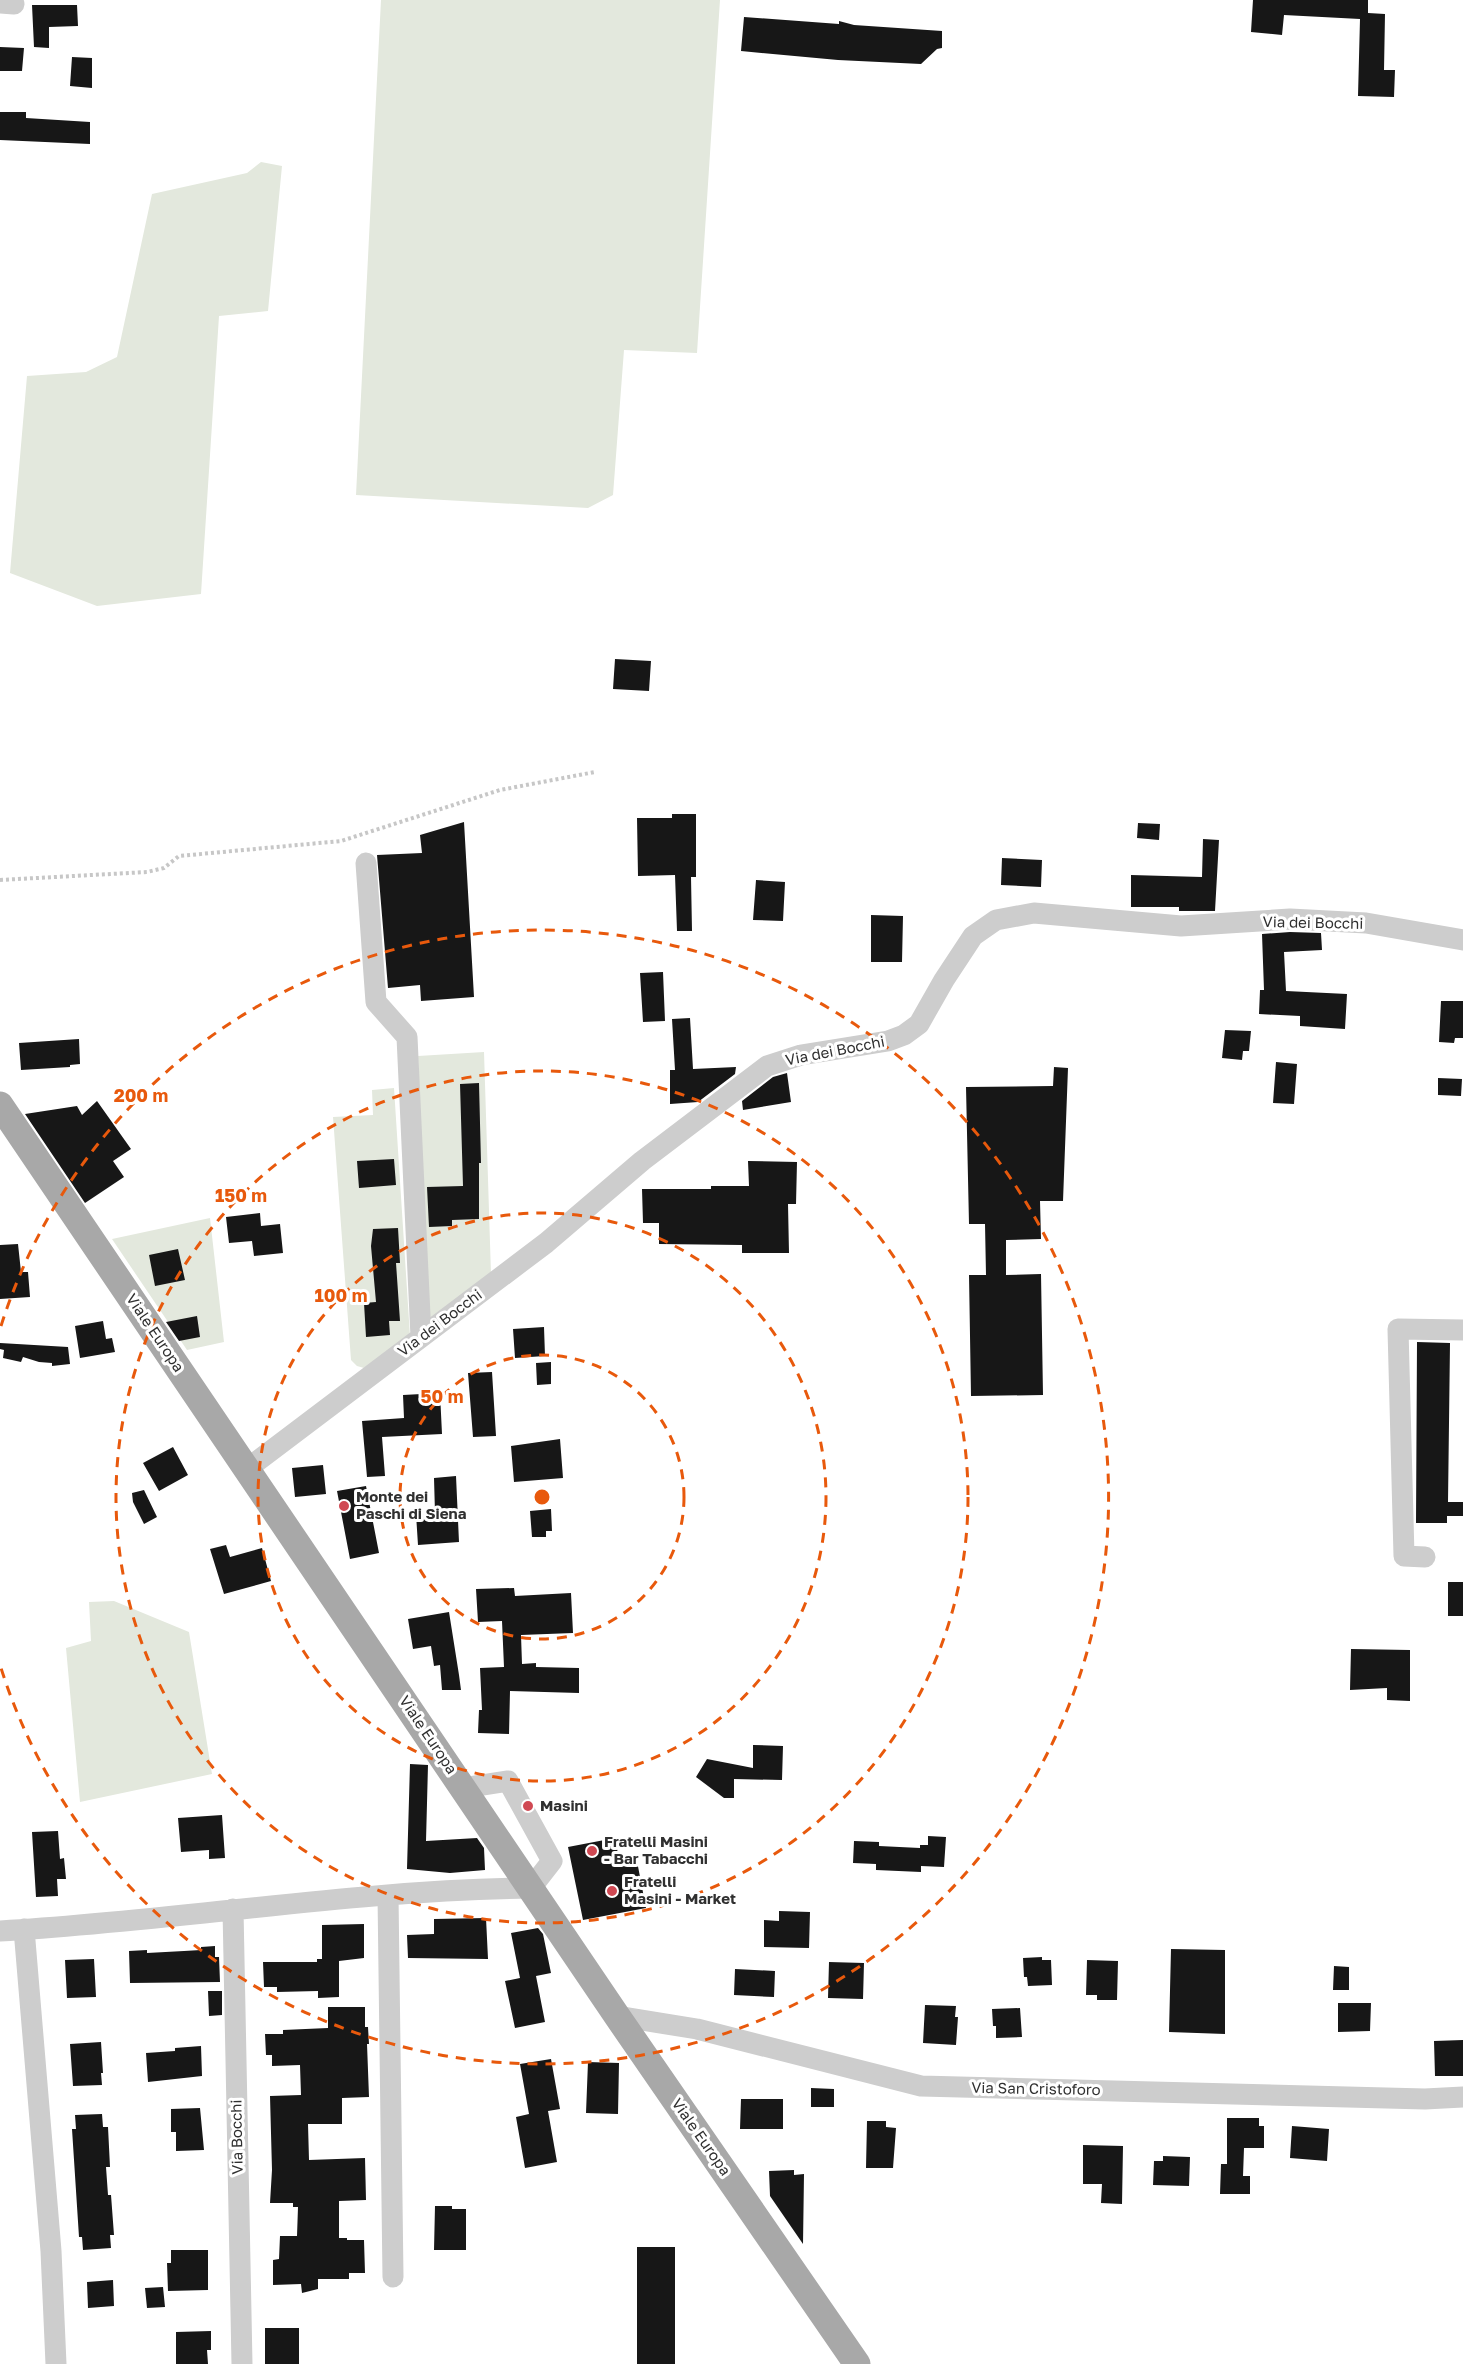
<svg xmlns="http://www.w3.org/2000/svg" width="1463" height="2364" viewBox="0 0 1463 2364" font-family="'Golos Text',sans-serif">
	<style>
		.green { fill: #e3e8dd }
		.building { fill: #171717 }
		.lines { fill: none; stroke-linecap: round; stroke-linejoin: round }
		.path { stroke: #c7c7c7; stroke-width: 4; stroke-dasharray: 3 3; stroke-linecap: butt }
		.minor { stroke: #cdcdcd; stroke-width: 21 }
		.major { stroke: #a8a8a8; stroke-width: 27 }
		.ring { fill: none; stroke: #e8590c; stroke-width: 3; stroke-dasharray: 10 8 }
		.poi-dot { fill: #d04953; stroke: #fff; stroke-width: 2 }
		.labels { text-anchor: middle; stroke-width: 6; stroke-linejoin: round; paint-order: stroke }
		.street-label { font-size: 15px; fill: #303030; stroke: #fff }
		.poi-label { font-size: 15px; font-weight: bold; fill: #303030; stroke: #fff; text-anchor: start }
		.centre { fill: #e8590c; stroke: #fff; stroke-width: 3 }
		.ring-label { font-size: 18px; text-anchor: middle; font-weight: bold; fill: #e8590c; stroke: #fff; stroke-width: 6; stroke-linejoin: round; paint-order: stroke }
	</style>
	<rect width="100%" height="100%" fill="#fff"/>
	<path class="green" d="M381 0H720L697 353 624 350 613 495 588 508 356 495Z
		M261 162 282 166 268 311 219 316 201 594 97 606 10 573 27 376 86 372 117 357 152 194 247 173Z
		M484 1052 491 1274 427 1323 418 1056Z
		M394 1088 410 1336 364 1368 357 1366 351 1360 333 1117 373 1115 372 1090Z
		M210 1218 224 1342 187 1350 112 1239Z
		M114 1601 189 1632 212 1774 80 1802 66 1648 91 1641 89 1602Z"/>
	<path class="building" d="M1253 0H1368V13L1385 14 1384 70H1395L1394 97 1358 96 1360 19 1284 15 1282 35 1251 32Z
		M32 5H77L78 26 49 27V48L34 47Z
		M744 17 839 24V21L854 25 942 31V48L937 49 921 64 838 60 741 51Z
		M0 47 24 48 22 71H0Z
		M72 57 92 58V88L70 86Z
		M0 112H26V118L90 122V144L0 140Z
		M615 659 651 661 649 691 613 689Z
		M672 814H696V877H691L692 931H677L675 875 638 876 637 818H672Z
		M464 822 474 997 421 1001 420 985 388 988 377 855 422 853 420 835Z
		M1138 823 1160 824 1159 840 1137 838Z
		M1203 839 1219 840 1215 911H1179V907H1131V875L1202 877Z
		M1002 858 1042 860 1041 887 1001 885Z
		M756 880 785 882 783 921 753 920Z
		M871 915 903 916 902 962H871Z
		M1290 932 1321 933 1322 950 1284 952 1286 991 1347 994 1345 1029 1300 1026V1016L1259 1014 1260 990H1264L1262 934Z
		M663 972 665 1021 643 1022 640 973Z
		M1441 1001H1463V1038H1455L1454 1043 1439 1042Z
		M690 1018 693 1069 736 1067 735 1074 698 1102 670 1104V1070H675L672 1019Z
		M1225 1030 1251 1031 1249 1051H1243L1242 1060 1222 1058Z
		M79 1039 80 1064 70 1065V1067L21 1070 19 1043Z
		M1276 1062 1297 1064 1294 1104 1273 1103Z
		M1054 1067 1068 1068 1063 1201H1040L1041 1239 1006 1240V1275L1041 1274 1043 1395 971 1396 969 1275H986L985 1224H969L966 1087 1053 1086Z
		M787 1073 791 1102 743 1110 742 1101 773 1077Z
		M1438 1078 1462 1079 1461 1096 1438 1095Z
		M479 1083 481 1163H479V1219L452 1220V1226L429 1227 427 1187 463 1186 460 1084Z
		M97 1101 131 1149 113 1161 124 1177 85 1203 25 1114 77 1106 82 1115Z
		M394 1159 396 1185 359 1188 357 1161Z
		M748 1161 797 1162 796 1204H788L789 1253H742V1245L659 1244V1223H643L642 1189H711V1186H749Z
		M260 1213 261 1226 280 1224 283 1253 254 1256 252 1241 229 1243 226 1217Z
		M398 1228 400 1263H396L400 1321H389L390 1335 366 1337 364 1303 376 1302 371 1246 373 1229Z
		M18 1244 21 1272H28L30 1297 0 1299V1245Z
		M178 1249 185 1280 155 1286 149 1255Z
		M197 1316 200 1337 179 1341 166 1322Z
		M103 1321 106 1339 112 1338 115 1352 80 1358 75 1326Z
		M544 1327 545 1356 515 1358 513 1329Z
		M1417 1342 1450 1343 1448 1502H1463V1516H1447V1523H1416Z
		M0 1343 68 1347 70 1364 52 1366V1363L39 1362 23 1357 21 1362 3 1358 4 1350 0 1349Z
		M551 1362V1384L537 1385 536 1363Z
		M492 1372 496 1436 473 1437 468 1373Z
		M440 1393 442 1434 382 1437 385 1476 367 1477 362 1421 404 1418 403 1395Z
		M560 1439 563 1478 514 1482 511 1446Z
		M173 1447 188 1475 159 1491 143 1463Z
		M323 1465 326 1494 295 1497 292 1468Z
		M456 1476 459 1542 418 1545 416 1514 435 1513 434 1478Z
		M366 1486 379 1553 350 1559 337 1491Z
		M144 1490 157 1517 144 1524 133 1502 132 1493Z
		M551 1509 552 1531H546V1537H532L530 1511Z
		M226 1545 230 1557 262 1548 271 1581 224 1594 210 1549Z
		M1448 1582H1463V1616H1448Z
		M514 1588 515 1596 571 1593 573 1633 521 1635 522 1664 536 1663V1667L579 1668V1693L510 1691 509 1734 478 1733 479 1710H482L480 1668 504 1667 502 1621 478 1622 476 1589Z
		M449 1612 459 1675 461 1690H442L440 1665 434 1666 431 1646 413 1649 408 1619Z
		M1351 1649 1410 1650V1701L1387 1700V1688L1350 1690Z
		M753 1745 783 1746 782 1780 734 1779V1798H724L696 1777 707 1759 753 1768Z
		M410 1764 428 1765 426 1841 477 1838 484 1848 485 1870 450 1873 407 1869Z
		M222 1815 225 1858 209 1859V1850L181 1852 178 1818Z
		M58 1831 60 1859 64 1858 66 1879H57L58 1896 36 1897 32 1832Z
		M928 1836 946 1837 944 1867 921 1866V1872L876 1870V1864L853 1863 854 1841 879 1842V1846L920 1848V1845H928Z
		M615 1838 619 1859 636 1856 646 1908 583 1920 568 1847Z
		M779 1911 810 1912 809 1948 764 1947V1920L779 1921Z
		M486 1918 488 1959 408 1958 407 1935 434 1934V1919Z
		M364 1924V1958L339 1961V1997L318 1998V1991L277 1992V1987H264L263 1962H317V1959H322V1925Z
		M538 1928 543 1934 551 1973 536 1976 545 2022 515 2028 505 1981 520 1978 511 1933Z
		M215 1946V1957H219L220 1982 130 1983 129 1951 147 1950V1953L184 1951 201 1950V1947Z
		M1171 1949 1225 1950V2034L1169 2032Z
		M1042 1957V1960H1051L1052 1985 1028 1986 1027 1977H1024L1023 1958Z
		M94 1959 96 1997 67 1998 65 1960Z
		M1087 1960 1118 1961 1117 2000H1097V1995H1086Z
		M829 1962 864 1963 863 1999 828 1998Z
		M1334 1966 1349 1967V1990H1333Z
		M735 1969 775 1971 774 1997 734 1995Z
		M208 1991H222V2015L209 2016Z
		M1338 2003H1371L1370 2031 1338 2032Z
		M925 2005 956 2006 955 2017H958L956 2045 923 2043Z
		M328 2007H365V2027H368L369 2044H367L369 2097 342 2098V2124H308L309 2160 365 2158 366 2200 339 2201V2238H347V2240H364L365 2273H349V2279H318V2289L302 2293 301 2284 273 2285V2260L279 2259 280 2236H297L298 2207H293V2203H270L272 2170 270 2096 301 2095 300 2065 272 2066V2055H266L265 2034H283V2030L328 2028Z
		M1020 2008 1022 2037 996 2038V2026H993L992 2009Z
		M1463 2040V2076H1435L1434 2041Z
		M101 2042 103 2073H101L102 2085 73 2086 70 2044Z
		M201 2046 202 2076 148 2082 146 2053 175 2051V2048Z
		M551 2059 560 2109 548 2111 557 2162 525 2168 516 2117 529 2114 520 2064Z
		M588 2062 619 2063 618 2114 586 2113Z
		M811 2088 834 2089V2107H811Z
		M741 2099H783V2129H740Z
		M200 2108 204 2150 176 2151V2132H171V2109Z
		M102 2114 103 2127H108L110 2167H106L108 2195H111L114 2235H110L111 2248 83 2250 82 2237H79L72 2129H76L75 2115Z
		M1227 2118H1259V2126H1264V2148H1244L1243 2176H1250V2194H1220L1221 2164H1227Z
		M867 2121H886V2127L896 2128 893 2168H866Z
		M1292 2126 1329 2129 1327 2161 1290 2158Z
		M1083 2145 1123 2146 1122 2204 1101 2203 1102 2184H1083Z
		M1163 2156 1190 2157 1189 2186 1153 2185 1154 2161H1163Z
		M794 2170V2175L804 2174 803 2244 770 2196 769 2171Z
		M435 2206H452V2209H466V2250H434Z
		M637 2247H675V2364H637Z
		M171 2250H208V2290L168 2291 167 2263H171Z
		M113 2280 114 2306 88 2308 87 2282Z
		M163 2287 165 2307 147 2308 145 2288Z
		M265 2328H299V2364H265Z
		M211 2331V2350H207L208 2364H176V2332Z"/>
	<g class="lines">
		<path class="path" d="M0 880 147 872 164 868 179 856 341 841 500 790 595 772"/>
		<path class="minor" d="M0 3 14 4
			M366 863 376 1002 407 1037 421 1337
			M247 1469 546 1243 642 1161 767 1066 801 1055 888 1041 904 1035 919 1024 944 980 973 936 996 920 1034 913 1181 926 1290 919 1366 923 1463 940
			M1425 1557 1404 1556 1398 1329 1463 1330
			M388 1895 393 2277
			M233 1909 242 2364
			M24 1929 51 2251 56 2364
			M0 1931C177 1921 353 1890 531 1888L552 1861 508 1781 463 1788
			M617 2016 697 2029 921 2086 1425 2099 1463 2097"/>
		<path class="major" d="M0 1105 617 2016 857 2364"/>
	</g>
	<g class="ring">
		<circle cx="542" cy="1497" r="142"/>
		<circle cx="542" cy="1497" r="284"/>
		<circle cx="542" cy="1497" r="426"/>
		<path d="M1 1326A567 567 0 1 1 1 1668"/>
	</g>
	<g class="poi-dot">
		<circle cx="344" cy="1506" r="6"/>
		<circle cx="528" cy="1806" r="6"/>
		<circle cx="592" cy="1851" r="6"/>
		<circle cx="612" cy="1891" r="6"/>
	</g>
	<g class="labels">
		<g class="street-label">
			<text transform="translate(1313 923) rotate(1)" y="5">Via dei Bocchi</text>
			<text transform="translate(835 1051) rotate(-11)" y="5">Via dei Bocchi</text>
			<text transform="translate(440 1323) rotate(-37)" y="5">Via dei Bocchi</text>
			<text transform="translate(155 1333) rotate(56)" y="5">Viale Europa</text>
			<text transform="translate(428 1735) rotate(56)" y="5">Viale Europa</text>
			<text transform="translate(1036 2089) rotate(1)" y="5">Via San Cristoforo</text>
			<text transform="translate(237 2137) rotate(-91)" y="5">Via Bocchi</text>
			<text transform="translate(701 2137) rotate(55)" y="5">Viale Europa</text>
		</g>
		<g class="poi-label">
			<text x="356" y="1502">Monte dei<tspan x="356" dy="17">Paschi di Siena</tspan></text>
			<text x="540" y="1811">Masini</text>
			<text x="604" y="1847">Fratelli Masini<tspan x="604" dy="17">- Bar Tabacchi</tspan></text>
			<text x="624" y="1887">Fratelli<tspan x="624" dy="17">Masini - Market</tspan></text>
		</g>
	</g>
	<circle cx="542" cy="1497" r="9" class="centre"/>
	<g class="ring-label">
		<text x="141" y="1102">200 m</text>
		<text x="241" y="1202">150 m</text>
		<text x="341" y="1302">100 m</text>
		<text x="442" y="1403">50 m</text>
	</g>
</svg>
